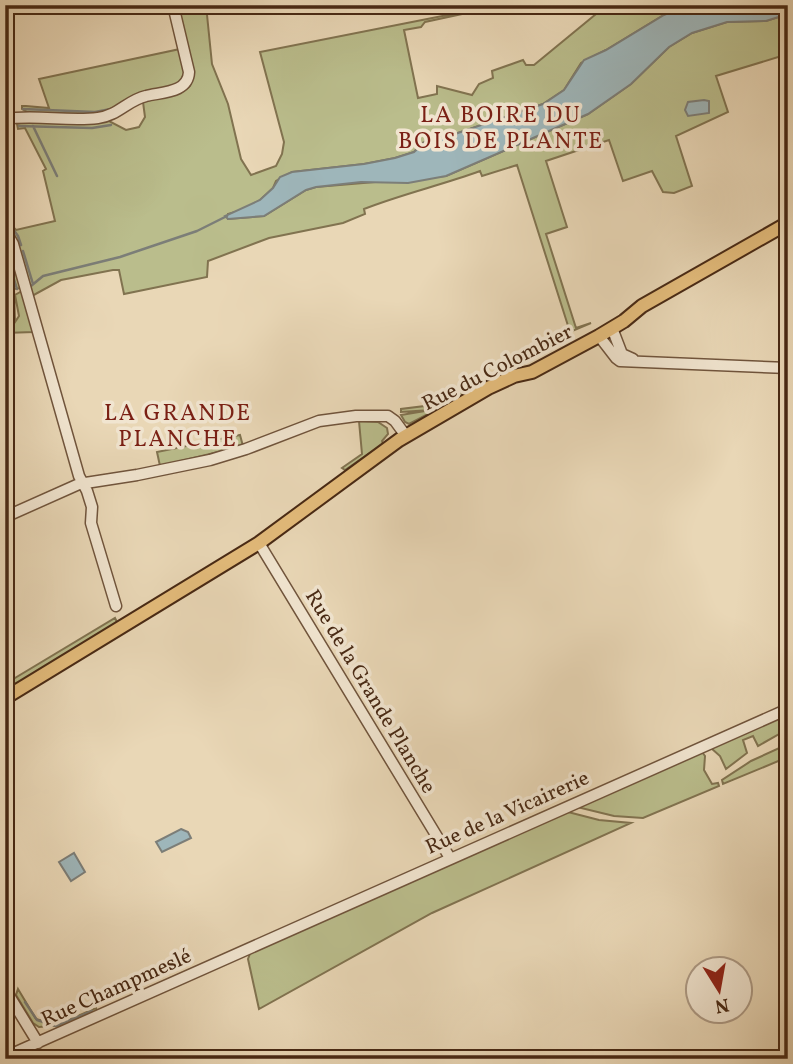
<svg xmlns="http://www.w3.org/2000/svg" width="793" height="1064" viewBox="0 0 793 1064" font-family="Vollkorn,serif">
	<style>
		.green { fill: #babd8c; stroke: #817350; stroke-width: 2 }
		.water { fill: #9eb6ba; stroke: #7c7e78; stroke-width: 2 }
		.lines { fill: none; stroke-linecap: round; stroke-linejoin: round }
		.stream { stroke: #7c7e78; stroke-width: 2.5 }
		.minor-casing { stroke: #70543c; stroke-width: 13 }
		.major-casing { stroke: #482914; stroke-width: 16 }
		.minor { stroke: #f1e5d0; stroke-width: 10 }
		.major { stroke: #e4bc7b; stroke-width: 12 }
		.labels { text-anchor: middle; stroke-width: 7; stroke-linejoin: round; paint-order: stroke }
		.street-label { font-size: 21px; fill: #482914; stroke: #f1e5d0 }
		.neighbourhood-label { font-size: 23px; letter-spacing: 2px; fill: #7a1f14; stroke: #f1e5d0 }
	</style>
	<rect width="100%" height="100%" fill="#e9d7b6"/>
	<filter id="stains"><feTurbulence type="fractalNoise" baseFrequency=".00286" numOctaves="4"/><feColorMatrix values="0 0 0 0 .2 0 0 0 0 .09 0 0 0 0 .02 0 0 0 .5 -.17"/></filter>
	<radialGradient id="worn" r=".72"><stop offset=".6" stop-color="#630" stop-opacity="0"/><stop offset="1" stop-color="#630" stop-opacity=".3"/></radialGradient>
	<path class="green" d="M177 5H206L212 64 228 104 241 159 251 175 276 166 282 154 284 142 260 52 498 5H504L425 22 421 27 404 30 418 98 437 94V86L472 95 479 84 493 78 492 71 523 60 526 65H534L607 5H686L664 15 606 50 581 63 564 90 543 104 455 134 422 143 414 152 395 158 364 164 292 172 276 181 273 188 260 200 242 210 228 214V219L264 216 306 190 316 187 446 176 588 114 631 84 669 47 692 33 727 22 766 21 788 14V54L716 76 728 112 676 136 692 186 674 193 663 192 652 171 623 181 609 140 546 161 567 227 546 234 576 328 591 323 570 332 517 165 482 176 480 171C442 185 402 194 364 209L365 214 343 223 269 238 208 261 207 277 124 294 119 270H113L61 280 32 296 15 238 5 225V218L16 230 55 221 43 171 46 169 25 128 18 129 17 124 27 121 91 123 109 121 126 130 139 127 145 117 143 102 182 92 190 86 193 77Z
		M180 49 185 73 179 84 99 114 29 113 22 109V106H26L49 108 39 79Z
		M5 241 21 288 14 289 15 320 5 323Z
		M22 291 33 332 5 333V326L13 325 19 316 15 295Z
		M483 380 484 385 430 416 428 414 409 424 405 422 401 415 431 410 401 412V409L441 404Z
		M359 421 378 422 387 428 388 434 382 441 383 444 345 470 342 468 362 454Z
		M240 435 243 446 160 466 157 452Z
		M115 618 118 624 5 692V684Z
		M788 714V729L758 746 753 736 743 740 747 753 726 769 720 756 711 748Z
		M788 744V757L723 784 722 780 751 761Z
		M702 752 705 756 704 770 712 784 718 783 719 786 643 818 614 816 577 807Z
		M568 812 599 820 631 823 432 913 259 1009 248 959 251 951Z
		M18 989 36 1019 57 1025 96 1008 97 1011 65 1025 39 1027 33 1023 16 995Z"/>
	<path class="water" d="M686 5H788V14L766 21 727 22 692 33 669 47 631 84 588 114 446 176 408 183 361 182 316 187 306 190 264 216 228 219 225 216 260 200 273 188 280 177 292 172 364 164 395 158 414 152 427 140 455 134 543 104 564 90 584 60 606 50 664 15Z
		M704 100 709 101V113L688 116 685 110 688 102Z
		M181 829 188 832 191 838 162 852 156 842Z
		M74 853 85 872 71 881 59 862Z"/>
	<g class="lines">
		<path class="stream" d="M23 109 95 112 111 109
			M5 111H6
			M19 126 92 128 111 125
			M33 126 57 176
			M5 129 8 128
			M5 218 18 236 21 245
			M5 250 11 269
			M23 251 33 284
			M13 276 17 289
			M31 286 43 276 120 257 197 231 227 216
			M25 1002 37 1020 56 1026 92 1011"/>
		<g class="minor-casing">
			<path id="minor" d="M5 119C36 114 67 122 98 118 117 116 128 100 146 96 162 92 188 93 189 72L173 5
				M5 230 13 244 79 476 87 491 92 507 91 523 116 606
				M612 328 622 354 633 359
				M599 336 616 358 620 361 788 368
				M5 517 79 484 137 475 210 460 246 449 319 421 356 416H388L395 421 406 436
				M259 543 450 858
				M5 989 38 1043
				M5 1057 788 709"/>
		</g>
		<g class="major-casing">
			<path id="major" d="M5 698 259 543 399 440 488 388 514 376 532 372 599 336 624 321 642 306 788 223"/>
		</g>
		<use href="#minor" class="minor"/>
		<use href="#major" class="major"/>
	</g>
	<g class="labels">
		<g class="street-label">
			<text transform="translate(497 367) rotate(-27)" y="7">Rue du Colombier</text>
			<text transform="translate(371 691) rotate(59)" y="7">Rue de la Grande Planche</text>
			<text transform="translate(507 812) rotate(-24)" y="7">Rue de la Vicairerie</text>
			<text transform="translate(116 987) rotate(-24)" y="7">Rue Champmeslé</text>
		</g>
		<g class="neighbourhood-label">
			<text x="501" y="122">LA BOIRE DU<tspan x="501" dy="26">BOIS DE PLANTE</tspan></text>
			<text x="178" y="420">LA GRANDE<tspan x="178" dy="26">PLANCHE</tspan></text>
		</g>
	</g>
	<rect width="793" height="1064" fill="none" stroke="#e9d7b6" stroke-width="28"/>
	<rect x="7" y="7" width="779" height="1050" fill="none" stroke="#482914" stroke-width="3.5"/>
	<rect x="14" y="14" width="765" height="1036" fill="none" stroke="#482914" stroke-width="2"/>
	<g transform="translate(719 990) rotate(169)"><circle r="33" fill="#f1e5d0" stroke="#ad9a85" stroke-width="2"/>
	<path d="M0-5L12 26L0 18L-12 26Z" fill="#8f2418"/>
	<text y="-10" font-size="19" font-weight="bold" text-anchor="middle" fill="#482914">N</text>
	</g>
	<rect width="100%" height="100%" filter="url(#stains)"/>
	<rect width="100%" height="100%" fill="url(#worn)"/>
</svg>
